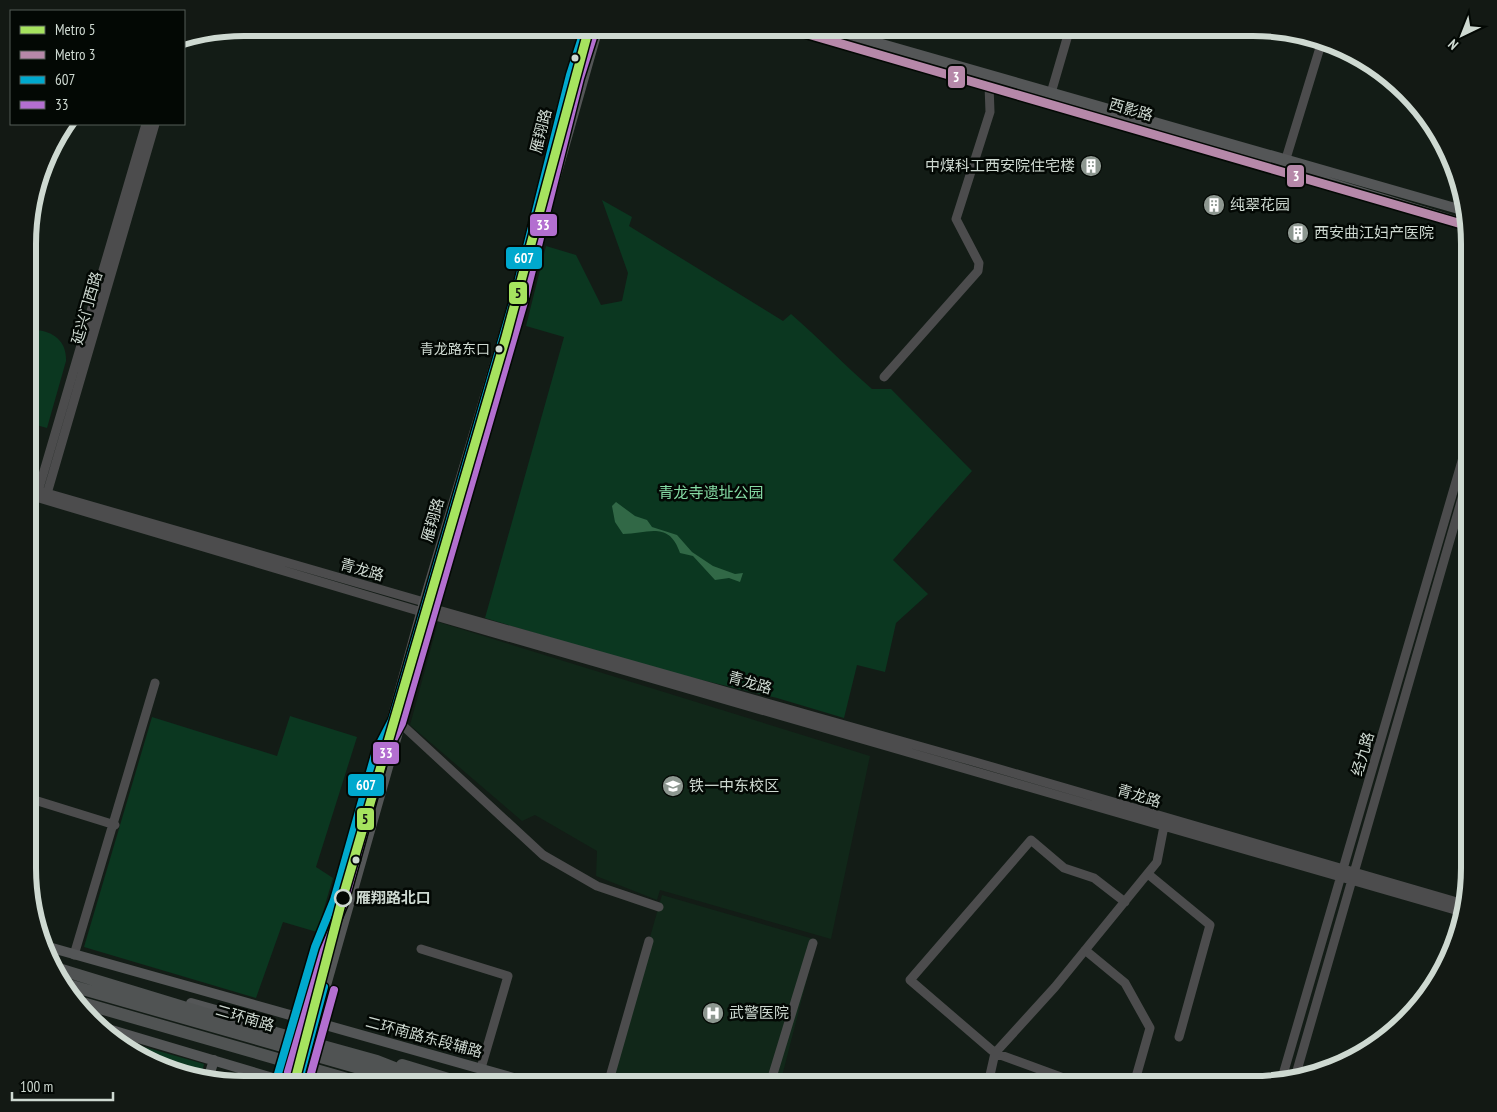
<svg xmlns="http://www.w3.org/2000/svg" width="1497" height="1112" viewBox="0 0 1497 1112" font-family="'PT Sans Narrow','Noto Sans SC',sans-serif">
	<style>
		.built { fill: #112719 }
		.green { fill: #0b3720 }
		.water { fill: #316846 }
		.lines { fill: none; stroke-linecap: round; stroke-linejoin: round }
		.minor { stroke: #4c4c4d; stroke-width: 9 }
		.major { stroke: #545657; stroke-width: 10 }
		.highway { stroke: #505353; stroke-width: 12 }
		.bus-1-casing { stroke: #030804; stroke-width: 11 }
		.bus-2-casing { stroke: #030804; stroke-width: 11 }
		.bus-1 { stroke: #00a9ce; stroke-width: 8 }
		.bus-2 { stroke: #b36fd0; stroke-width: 8 }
		.metro-1-casing { stroke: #030804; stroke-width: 12 }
		.metro-2-casing { stroke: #030804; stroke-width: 12 }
		.metro-1 { stroke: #a6e35f; stroke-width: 9 }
		.metro-2 { stroke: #b688a9; stroke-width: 9 }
		.bus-dot { fill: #ced9d1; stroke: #030804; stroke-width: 2 }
		.stop-dot { fill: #030804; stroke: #ced9d1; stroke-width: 2.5 }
		.labels { text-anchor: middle; stroke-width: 5; stroke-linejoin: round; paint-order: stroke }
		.bus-label { font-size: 14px; fill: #ced9d1; stroke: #030804; text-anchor: end }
		.street-label { font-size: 15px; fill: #ced9d1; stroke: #030804 }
		.poi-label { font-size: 15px; fill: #ced9d1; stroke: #030804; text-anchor: start }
		.park-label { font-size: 15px; fill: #86dca5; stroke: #030804 }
		.stop-label { font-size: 15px; font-weight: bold; fill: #ced9d1; stroke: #030804; text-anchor: start }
		.rim { fill: none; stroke: #ced9d1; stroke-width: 6 }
		.line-badge { stroke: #030804; stroke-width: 2 }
		.badge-label { font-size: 14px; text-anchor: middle; font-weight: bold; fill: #fff }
		.pale-badge-label { font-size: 14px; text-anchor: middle; font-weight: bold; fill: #111 }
	</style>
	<rect width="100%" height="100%" fill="#131c16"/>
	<path class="built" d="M438 622 870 756 831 939 660 890 657 900 596 876 597 851 535 815 522 821 410 725Z
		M662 895 817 940 780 1084H608Z"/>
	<path class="green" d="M602 200 632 217 629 226 783 321 791 314C819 338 844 365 872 389H891L972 471 893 560 928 594 896 623 885 672 857 665 844 718 777 698 652 668 485 618 564 337 526 326 546 246 576 255 601 305 622 301 628 273Z
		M35 330C54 331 67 342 66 361L47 428 29 423V334Z
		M290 716 357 737 316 867 333 878 317 932 283 922 256 998 84 947 152 717 277 756Z
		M113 1038 204 1064 201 1077 162 1068Z"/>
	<path class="water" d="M616 502 635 516 647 520 652 527 677 535 692 552 713 566 735 574 743 573 740 582 729 578 715 580 693 556 680 553C669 520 647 534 623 534L615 522 612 506Z"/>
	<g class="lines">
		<path class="minor" d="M1051 93 1070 28
			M1284 165 1322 41
			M884 377 978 271 979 263 956 219 990 112 989 85
			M29 488 424 602 431 608 972 761 1464 904
			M29 495 432 615 1462 912
			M37 495 146 124
			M46 497 155 124
			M400 723 543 855 597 886 659 907
			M28 798 115 825
			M1148 874 1210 925 1179 1037
			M421 949 508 976 481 1068
			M1085 950 1125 983 1150 1028 1134 1084
			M74 955 155 683
			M287 1042 315 947 334 900 376 751 386 731
			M1296 1074 1469 474
			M1282 1078 1469 437
			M275 1084 283 1055
			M608 1084 649 941
			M770 1084 813 943
			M988 1084 995 1053 1055 987 1157 862 1165 821
			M1080 1084 995 1053 910 980 1031 840 1064 868 1094 878 1125 902"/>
		<path class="major" d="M789 28 1279 167 1465 224
			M826 28 1462 210
			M342 901 424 602 514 299 570 75 585 28
			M45 946 535 1084
			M191 1003 223 1012
			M98 1026 293 1084
			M208 1079 214 1060
			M287 1084 304 1020 337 920
			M298 1084 598 28"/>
		<path class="highway" d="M52 967 203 1013 377 1061 400 1070 424 1084
			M65 984 415 1084
			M79 1002 365 1084
			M402 1065 465 1084"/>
		<g class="bus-1-casing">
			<path id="bus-1" d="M275 1084 315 947 334 900 376 751 392 720 514 299 570 75 585 28
				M298 1084 324 987"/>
		</g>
		<g class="bus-2-casing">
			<path id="bus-2" d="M298 1084 296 1076 288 1072 324 950 344 903 385 755 402 723 524 302 580 78 595 31
				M308 1084 334 990"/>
		</g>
		<use href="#bus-1" class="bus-1"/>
		<use href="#bus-2" class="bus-2"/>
		<g class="metro-1-casing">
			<path id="metro-1" d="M294 1084 342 900 506 337 589 28"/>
		</g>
		<g class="metro-2-casing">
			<path id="metro-2" d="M787 28 1465 225"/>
		</g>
		<use href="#metro-1" class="metro-1"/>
		<use href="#metro-2" class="metro-2"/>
	</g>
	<defs>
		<g id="building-disc" transform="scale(1.125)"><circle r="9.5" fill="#8d9790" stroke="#030804"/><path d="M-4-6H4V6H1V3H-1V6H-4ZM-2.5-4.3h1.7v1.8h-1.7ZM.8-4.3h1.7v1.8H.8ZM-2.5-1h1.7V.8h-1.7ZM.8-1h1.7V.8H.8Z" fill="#fff"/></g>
		<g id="school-disc" transform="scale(1.125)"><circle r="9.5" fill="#8d9790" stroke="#030804"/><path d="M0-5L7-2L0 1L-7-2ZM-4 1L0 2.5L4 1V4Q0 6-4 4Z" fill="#fff"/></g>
		<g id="hospital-disc" transform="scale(1.125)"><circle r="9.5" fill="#8d9790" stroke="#030804"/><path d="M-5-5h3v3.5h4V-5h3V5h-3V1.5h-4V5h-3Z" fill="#fff"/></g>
	</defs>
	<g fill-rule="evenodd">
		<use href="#building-disc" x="1091" y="166"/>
		<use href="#building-disc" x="1214" y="205"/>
		<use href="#building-disc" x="1298" y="233"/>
		<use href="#school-disc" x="673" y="786"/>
		<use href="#hospital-disc" x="713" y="1013"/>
	</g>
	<g class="bus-dot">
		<circle cx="575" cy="58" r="4.5"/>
		<circle cx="499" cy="349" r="4.5"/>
		<circle cx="356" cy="860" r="4.5"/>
	</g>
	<circle class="stop-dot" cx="343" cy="898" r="8"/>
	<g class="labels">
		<g class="bus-label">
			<text x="490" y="354">青龙路东口</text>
		</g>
		<g class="street-label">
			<text transform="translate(1131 110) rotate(16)" y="5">西影路</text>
			<text transform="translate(541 131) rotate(-76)" y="5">雁翔路</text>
			<text transform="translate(87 308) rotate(-74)" y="5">延兴门西路</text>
			<text transform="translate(433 520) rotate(-74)" y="5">雁翔路</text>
			<text transform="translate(362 570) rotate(16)" y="5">青龙路</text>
			<text transform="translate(750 683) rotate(16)" y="5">青龙路</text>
			<text transform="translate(1363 754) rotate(-74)" y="5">经九路</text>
			<text transform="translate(1139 796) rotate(17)" y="5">青龙路</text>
			<text transform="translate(245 1018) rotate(16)" y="5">二环南路</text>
			<text transform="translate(424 1037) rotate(15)" y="5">二环南路东段辅路</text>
		</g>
		<g class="poi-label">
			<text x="1075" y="171" text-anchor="end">中煤科工西安院住宅楼</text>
			<text x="1230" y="210">纯翠花园</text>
			<text x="1314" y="238">西安曲江妇产医院</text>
			<text x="689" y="791">铁一中东校区</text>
			<text x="729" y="1018">武警医院</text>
		</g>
		<g class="park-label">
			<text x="711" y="498">青龙寺遗址公园</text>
		</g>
		<g class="stop-label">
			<text x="356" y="903">雁翔路北口</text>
		</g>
	</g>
	<path d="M0 0H1497V1112H0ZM244 36H1253A208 208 0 0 1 1461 244V868A208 208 0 0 1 1253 1076H244A208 208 0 0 1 36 868V244A208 208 0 0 1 244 36Z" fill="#131914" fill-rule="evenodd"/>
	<path class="rim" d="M244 36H1253A208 208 0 0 1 1461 244V868A208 208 0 0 1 1253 1076H244A208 208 0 0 1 36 868V244A208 208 0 0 1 244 36Z"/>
	<g class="line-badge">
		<rect x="947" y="65" width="19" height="24" rx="5" fill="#b688a9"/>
		<rect x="1286" y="164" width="19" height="24" rx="5" fill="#b688a9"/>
		<rect x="529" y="213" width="29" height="24" rx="5" fill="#b36fd0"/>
		<rect x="505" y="246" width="38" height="24" rx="5" fill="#00a9ce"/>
		<rect x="508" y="281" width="20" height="24" rx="5" fill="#a6e35f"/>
		<rect x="372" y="741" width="28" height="24" rx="5" fill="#b36fd0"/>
		<rect x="347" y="773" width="38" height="24" rx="5" fill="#00a9ce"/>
		<rect x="356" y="807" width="19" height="24" rx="5" fill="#a6e35f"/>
	</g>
	<g class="badge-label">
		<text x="956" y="82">3</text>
		<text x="1296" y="181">3</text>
		<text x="543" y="230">33</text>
		<text x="524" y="263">607</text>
		<text x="386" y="758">33</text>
		<text x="366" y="790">607</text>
	</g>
	<g class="pale-badge-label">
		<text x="518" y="298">5</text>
		<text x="365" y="824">5</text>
	</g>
	<rect x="10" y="10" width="175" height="115" fill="#030804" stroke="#545c56"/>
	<rect x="20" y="26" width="25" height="8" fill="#a6e35f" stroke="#545c56"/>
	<text x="55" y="35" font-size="15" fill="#ced9d1">Metro 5</text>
	<rect x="20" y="51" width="25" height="8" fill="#b688a9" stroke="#545c56"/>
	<text x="55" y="60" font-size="15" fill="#ced9d1">Metro 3</text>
	<rect x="20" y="76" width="25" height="8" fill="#00a9ce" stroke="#545c56"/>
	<text x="55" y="85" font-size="15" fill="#ced9d1">607</text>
	<rect x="20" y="101" width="25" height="8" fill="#b36fd0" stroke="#545c56"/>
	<text x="55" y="110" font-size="15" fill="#ced9d1">33</text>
	<g transform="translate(1462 35) rotate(223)" stroke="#030804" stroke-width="4" paint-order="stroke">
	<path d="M0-4L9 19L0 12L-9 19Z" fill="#ced9d1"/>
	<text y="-8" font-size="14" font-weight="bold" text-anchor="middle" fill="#ced9d1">N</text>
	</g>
	<path d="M12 1092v8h101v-8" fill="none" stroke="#ced9d1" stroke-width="2.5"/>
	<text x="20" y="1092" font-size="15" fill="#ced9d1" stroke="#030804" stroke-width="4" paint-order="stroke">100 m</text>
</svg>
